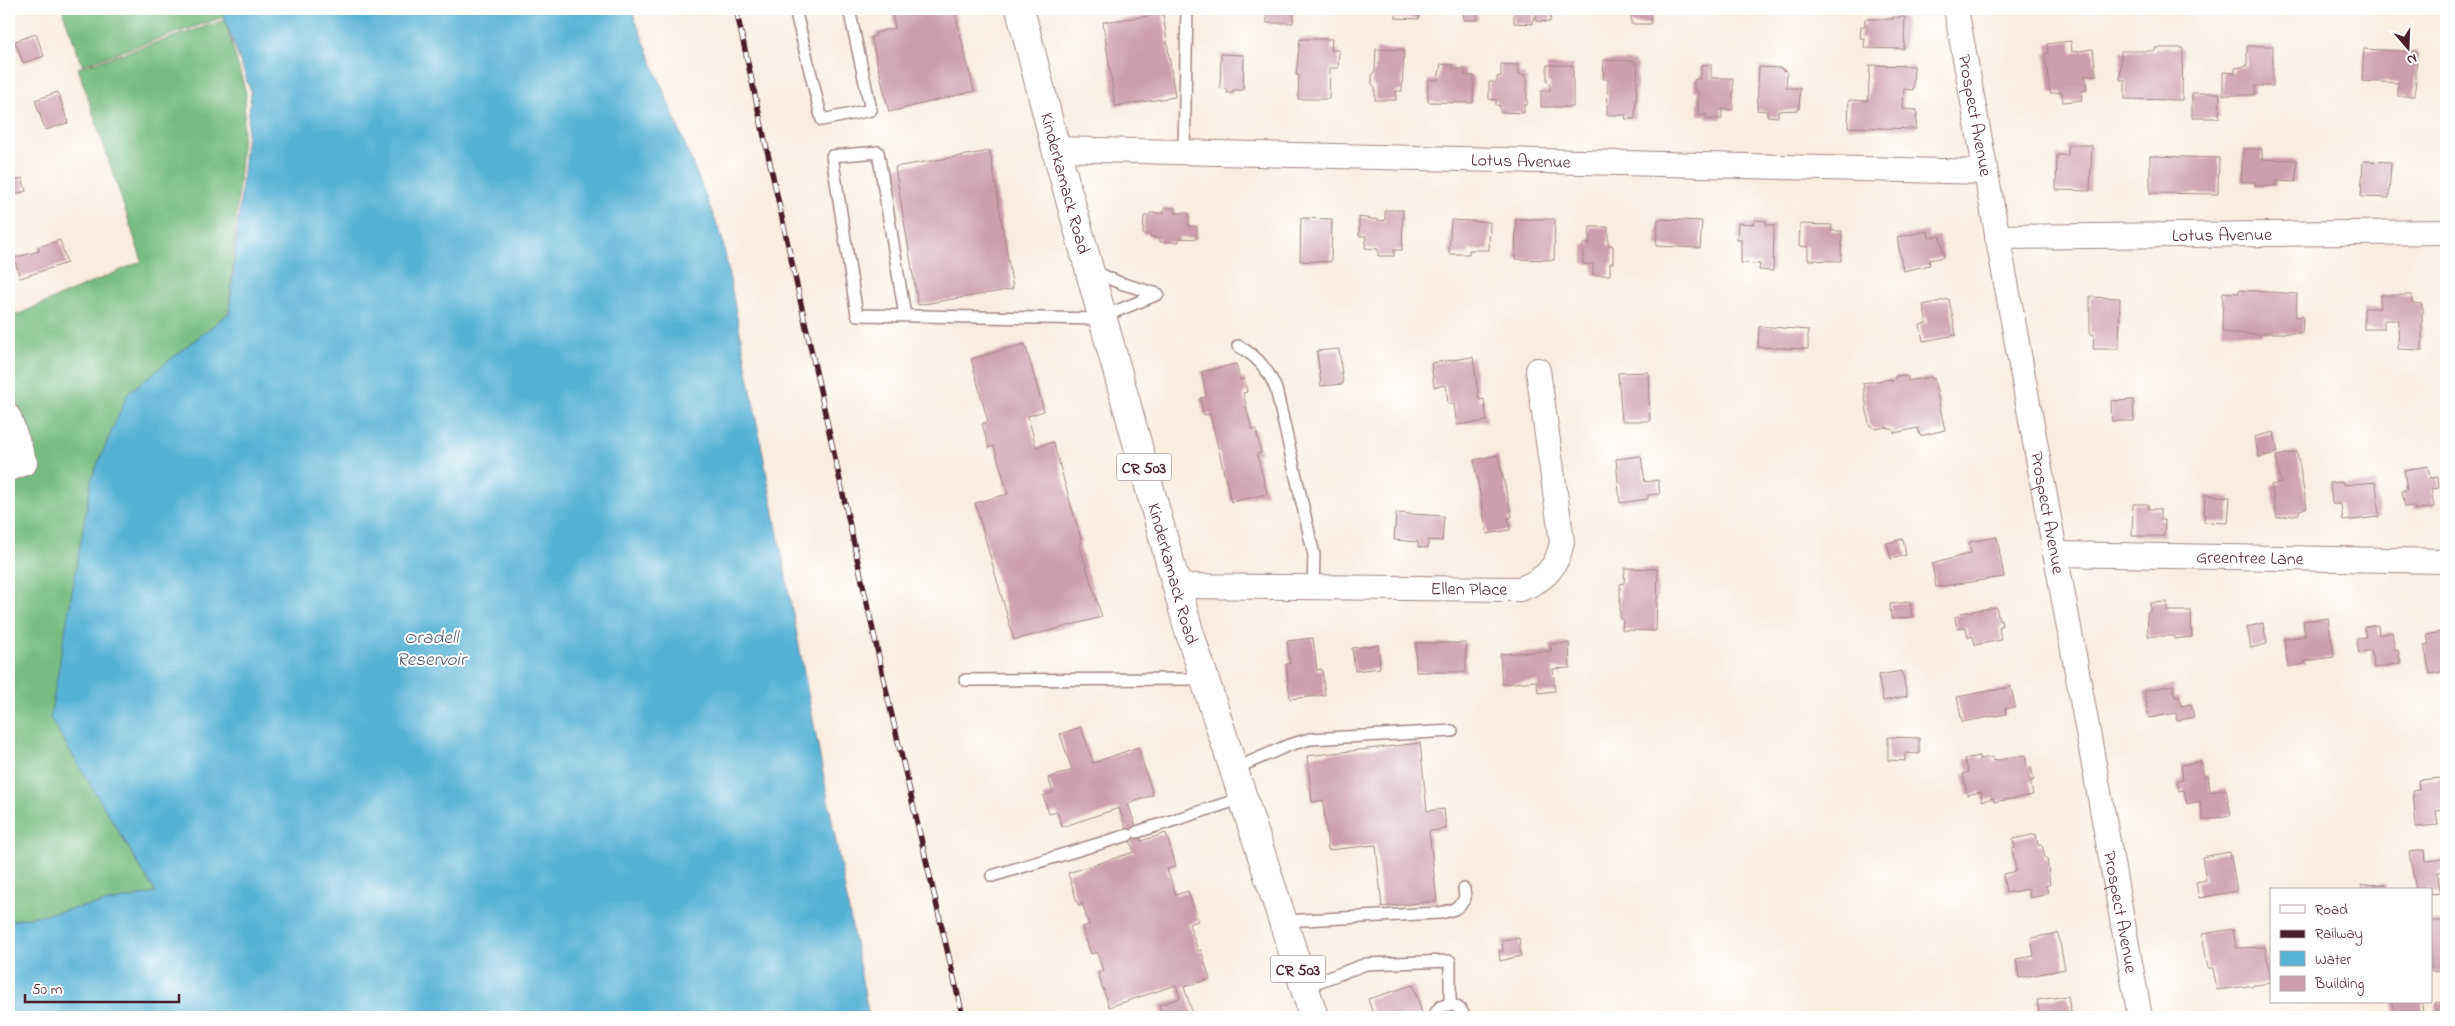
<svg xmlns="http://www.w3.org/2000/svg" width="2455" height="1026" viewBox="0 0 2455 1026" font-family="'Indie Flower',sans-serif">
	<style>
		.forest { fill: #76bc80; stroke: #606e56 }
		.water { fill: #57b2d5; stroke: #506880 }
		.building { fill: #cd9eae }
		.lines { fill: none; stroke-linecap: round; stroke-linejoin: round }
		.lane-casing { stroke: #a28684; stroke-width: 14 }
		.street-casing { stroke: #a28684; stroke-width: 26 }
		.primary-casing { stroke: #a28684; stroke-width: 30 }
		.lane { stroke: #fff; stroke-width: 11 }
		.street { stroke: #fff; stroke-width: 24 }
		.primary { stroke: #fff; stroke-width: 28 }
		.rail-casing { stroke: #4a1f2b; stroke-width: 5.5 }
		.rail { stroke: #fff; stroke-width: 4; stroke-dasharray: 11; stroke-linecap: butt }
		.labels { text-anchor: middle; stroke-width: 4; stroke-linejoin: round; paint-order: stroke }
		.shield { fill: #fff; stroke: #80626b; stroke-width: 1 }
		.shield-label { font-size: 16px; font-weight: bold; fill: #4a1f2b }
		.street-label { font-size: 18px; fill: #4a1f2b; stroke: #fff }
		.water-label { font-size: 19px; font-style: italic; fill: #4f5a6f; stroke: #fff }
	</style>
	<rect width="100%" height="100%" fill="#fff"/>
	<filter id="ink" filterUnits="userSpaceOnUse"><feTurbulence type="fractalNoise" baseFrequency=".02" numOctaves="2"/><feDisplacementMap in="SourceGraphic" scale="10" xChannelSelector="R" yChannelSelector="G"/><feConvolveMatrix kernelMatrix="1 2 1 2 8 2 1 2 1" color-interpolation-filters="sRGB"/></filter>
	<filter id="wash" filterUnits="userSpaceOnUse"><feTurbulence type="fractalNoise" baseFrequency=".0096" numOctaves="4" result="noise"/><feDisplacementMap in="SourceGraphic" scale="20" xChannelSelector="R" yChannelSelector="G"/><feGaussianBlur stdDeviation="1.12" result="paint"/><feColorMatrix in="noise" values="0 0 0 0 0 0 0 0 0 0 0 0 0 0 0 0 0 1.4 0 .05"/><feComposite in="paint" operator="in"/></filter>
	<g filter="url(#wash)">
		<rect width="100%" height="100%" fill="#faecde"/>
		<path class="forest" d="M62 9H221L224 17 82 65Z
			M225 20 246 93 229 313 128 394 50 718 156 893 9 921V469L25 463 37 465 9 380V318L142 261 78 68Z"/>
		<path class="water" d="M221 9H631L722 237 869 1017H9V921L156 893 50 718 92 477 128 393 229 313 251 92Z"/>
		<g id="blocks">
			<path class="building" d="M891 9H954L974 91 889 112 871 37 876 36 875 33 895 28Z
				M1267 9H1294L1293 23H1267Z
				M1396 9H1419V19L1396 18Z
				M1463 9H1477L1478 20H1464Z
				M1514 9H1534L1533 24 1514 23Z
				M1537 9H1551L1550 22 1536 21Z
				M1631 9H1651V24H1631Z
				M1163 14 1175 97 1115 106 1103 22Z
				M1893 17H1905L1904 49 1864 48 1865 38H1860L1861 26H1865V19H1893Z
				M36 34 44 56 23 63 15 41Z
				M1300 39H1332L1331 50H1339L1338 68H1330L1329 99H1298L1299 75H1296Z
				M2071 41 2072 52 2093 49 2096 75 2085 76 2087 90 2081 91 2082 100 2063 102 2062 92 2050 93 2045 54 2048 53 2047 44Z
				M2247 46H2273V86H2255V95H2223V72L2235 73V68L2247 66Z
				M2155 48H2183L2182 100 2125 99V80H2120L2121 51H2155Z
				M1376 49 1404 50 1402 91H1396V100H1375V87L1372 84V74L1375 71Z
				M2364 49 2417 52 2415 96H2398V83L2362 81Z
				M1221 54 1244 55 1243 90H1233V93H1227V89L1220 88Z
				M1604 60 1635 61V64H1638L1635 119H1625L1626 115H1607L1608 79H1603Z
				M1441 64 1453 65V69H1465V75L1474 76 1473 103 1428 102V80H1438Z
				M1501 64 1519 65V74L1525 75V78H1527V105H1524V113L1500 112V106L1496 105V100L1489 99V82H1497V77L1501 76Z
				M1711 64V78H1733V110L1722 109V119H1707V115H1698V92L1694 89V80L1701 77V65Z
				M1547 65H1573V107H1541V91H1550V83L1547 82Z
				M1870 65 1914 66 1913 90 1904 89 1903 109 1917 110 1916 129 1848 127 1849 100 1868 101Z
				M1759 67 1782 68V70L1787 71 1786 88H1800L1799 110 1778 111V117L1767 116V111L1757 110Z
				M58 92 68 123 45 130 35 100Z
				M2192 93H2220L2219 118H2192Z
				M9 99 14 107 9 109Z
				M2068 145H2092L2090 191 2056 190 2057 155H2068Z
				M2243 149H2262V159L2297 160 2296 182 2276 181V186H2255V182H2241Z
				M990 151 1013 289 918 305 895 167Z
				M2150 156 2219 158 2218 194 2150 193Z
				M2363 161 2391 162 2389 198 2361 197Z
				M9 165H11L16 180 22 178 26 191 9 196Z
				M1164 208H1175V213H1189V226H1197V239L1179 238V242H1160V238L1150 237V234H1143L1144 216H1150V213H1164Z
				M1385 210H1403L1402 250H1394V256H1378V249L1365 248 1366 236H1359V217L1385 221Z
				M1301 218 1332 219 1331 262 1300 261Z
				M1516 219H1555L1554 260 1515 259Z
				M1658 219 1702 221 1700 248 1656 246Z
				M1451 220 1490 222 1489 250H1469V254H1449Z
				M1754 220 1766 221V225H1774L1773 271 1759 270 1760 264 1741 263V240H1737L1738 223 1754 224Z
				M1800 224 1832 225 1831 231H1842L1841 261 1808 260V247L1799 246Z
				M1590 227H1608V245L1613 246V263H1610V275H1593V264H1583V244H1589Z
				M1928 231 1929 238 1940 236 1944 257 1929 260 1930 265 1903 271 1897 237Z
				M60 240 67 263 20 278 14 258 39 251 38 247Z
				M2239 290 2297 294 2296 317H2303L2302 333H2263L2261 335 2222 332 2223 292 2239 293Z
				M2380 295H2412V303L2422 304V350L2398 349 2399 320H2384V329H2364V308H2380Z
				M2090 297 2120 298 2119 349H2093L2094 334H2090Z
				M1949 299 1956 335 1923 341 1920 325 1927 323 1923 305Z
				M1759 326 1808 330V349L1758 347Z
				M1025 344 1044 411 1028 416 1036 447 1053 442 1082 543 1079 544 1102 617 1014 640 975 503 1008 494 994 446 989 448 982 424 988 422 971 359Z
				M1339 349 1343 384 1321 386 1317 351Z
				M1473 357 1479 400 1484 399 1487 421 1457 425 1454 404H1448L1446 385 1434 387 1431 363Z
				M1236 364 1240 380 1244 378 1247 392 1243 393 1252 430 1256 429 1261 453 1257 454 1267 494 1231 502 1210 414 1204 415 1200 398 1207 397 1201 372Z
				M1648 372 1650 421H1622L1618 373Z
				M1903 375 1908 377V381L1931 377 1932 379H1934L1945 430 1920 436 1918 428 1894 433V430L1886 427 1876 429 1869 425 1863 383 1892 379V382L1896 376Z
				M2133 400 2134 421H2112L2111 401Z
				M2274 432 2278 453 2259 457 2254 437Z
				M2297 452 2307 508 2299 510V514L2277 518 2271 485 2281 483 2276 456Z
				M1498 455 1512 517 1508 518 1510 530 1487 534 1474 460Z
				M1641 456 1645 482 1658 480 1660 494 1648 495V499L1620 503 1616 459Z
				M2428 466 2430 478 2438 477 2439 488 2431 489 2434 507 2414 510V506L2405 507 2402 491 2407 490 2404 470Z
				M2343 482V485L2376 482 2379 517 2343 521 2341 504H2332L2330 483Z
				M2205 495 2230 497 2228 523 2204 522Z
				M2133 504H2148V509H2160V520H2165L2164 536H2132Z
				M1396 513 1444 516 1442 541 1428 540V548L1418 547V542L1394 540Z
				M1997 537 2004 577 1936 587 1932 564 1971 553 1969 542Z
				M1903 539 1906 555 1891 559 1887 543Z
				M1625 568 1658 569 1656 631 1622 630 1623 619H1620V584L1624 583Z
				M1910 602 1912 617 1891 619 1890 604Z
				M2167 602V611H2191L2192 637 2174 639V636H2148L2147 612H2150V603Z
				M1996 607 1999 621 2001 620 2002 626 1999 627 2001 640 1975 645 1973 636 1968 638 1966 627 1957 629 1955 617 1962 615 1961 613Z
				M2328 618 2334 657 2305 661V664L2288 667 2284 639 2305 636 2303 621Z
				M2263 623 2267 644 2251 648 2247 627Z
				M2378 625 2379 635 2392 632 2395 650H2398L2401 663 2374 668 2371 650 2359 653 2356 639 2366 637 2364 627Z
				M2446 631V671L2430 674 2424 645 2429 644 2427 635Z
				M1313 638 1317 670 1322 669 1325 695 1290 699 1286 664H1290L1287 641Z
				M1416 643H1466V672H1416Z
				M1569 643 1570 668 1553 669 1555 691 1538 693 1537 681 1502 684 1500 654 1551 651 1550 644Z
				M1378 645 1380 668 1355 671 1352 648Z
				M1902 671 1907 696 1883 701 1878 675Z
				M2173 685 2175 697 2179 696 2181 706 2191 704 2194 717 2177 721 2176 713 2149 718 2144 691Z
				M2011 687 2015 707 2005 709 2006 714 1962 722 1957 697Z
				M1081 727 1093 763 1138 747 1153 795 1128 804 1141 841 1166 833 1176 866 1167 869 1176 895 1188 891 1198 921 1189 924 1198 951 1201 950 1210 979 1184 987 1194 1017H1163L1159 1005 1180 998 1176 985 1109 1007 1098 973 1103 971 1097 952 1091 954 1082 927 1089 925 1082 903 1078 905 1068 873 1134 852 1119 808 1062 827 1057 812 1049 814 1043 796 1053 792 1048 778 1072 770 1060 734Z
				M1888 737 1919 738V754L1905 753V761L1888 760Z
				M1420 743 1427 811 1444 809 1446 829 1429 831 1437 901 1382 907 1376 845 1328 850 1323 800 1312 802 1307 756Z
				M2025 755 2027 767H2031L2034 780 2030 781 2033 795 1994 802 1993 798 1982 801 1981 792 1967 795 1963 774 1969 772 1964 759 1979 756V759L1992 757 1993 761Z
				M2201 761 2204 776 2208 775 2210 792 2226 789 2231 815 2203 820 2200 801 2187 804 2184 790 2179 791 2177 781 2183 780 2181 765Z
				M2442 778 2445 810 2436 811 2438 825 2416 827 2413 791 2419 790 2418 780Z
				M2036 834 2038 845H2042L2045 858H2047L2050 885H2046L2048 894 2030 898 2029 889 2006 893 2003 874 2016 871 2012 849 2015 848 2013 839Z
				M2424 850 2425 861 2446 859V871L2438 872 2440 893 2431 894V890H2416L2409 852Z
				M2230 852 2237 891 2199 898 2196 882 2206 880 2202 857Z
				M2386 884V890H2362V885Z
				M2431 921H2446L2444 972 2431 971Z
				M2233 929 2236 948 2265 947 2271 983 2217 990 2213 968H2208L2202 934Z
				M2058 933 2065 969 2019 978 2016 959 2034 956 2031 938Z
				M1519 938 1521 956 1500 961 1499 951H1503L1502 940Z
				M1413 985 1422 1013 1413 1017H1374L1368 999Z
				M2068 996 2071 1013H2074V1017H2033V1013L2039 1012 2037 1000Z
				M2393 1002H2422L2423 1017H2394Z
				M2446 1002V1017H2433L2432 1012H2436L2435 1003Z"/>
		</g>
	</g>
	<g filter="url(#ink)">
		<use href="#blocks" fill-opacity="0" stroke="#a28684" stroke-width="1"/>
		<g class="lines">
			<g class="lane-casing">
				<path id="lane" d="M795 9 822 120 871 110 849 9
					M1184 152 1187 9
					M1093 271 1120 283 1158 294
					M905 316 878 152 832 156 857 315 1103 319
					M1102 317 1158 294
					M1238 346C1257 356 1268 369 1276 389L1314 555 1313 587
					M965 680 1205 679
					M1234 769 1289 745 1310 739 1452 731
					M1137 832 1243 798
					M992 876 1128 835
					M1283 921 1439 913C1451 911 1459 909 1465 898L1464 889
					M1304 987 1366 964 1450 961V1005
					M1433 1017 1440 1007C1452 1002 1460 1006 1465 1017"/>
			</g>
			<g class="street-casing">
				<g id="street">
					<path id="s1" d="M1956 9 2140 1017"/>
					<path id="s2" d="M1056 149 1985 172"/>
					<path id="s3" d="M1997 237 2446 232"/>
					<path d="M9 417 25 463 9 469"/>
					<path id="s4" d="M2055 554 2446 561"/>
					<path id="s5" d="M1177 586 1520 589C1545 580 1557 568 1562 542L1538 370"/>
				</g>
			</g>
			<g class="primary-casing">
				<g id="primary">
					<path id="s6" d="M1020 9 1056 149 1189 631 1314 1017"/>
				</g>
			</g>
			<use href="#lane" class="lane"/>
			<use href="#street" class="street"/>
			<use href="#primary" class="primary"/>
			<g class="rail-casing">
				<path id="rail" d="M736 9 889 703 963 1017"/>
			</g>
			<use href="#rail" class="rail"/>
		</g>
	</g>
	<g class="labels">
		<g class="shield">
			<rect x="1116.5" y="453.5" width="55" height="27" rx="4"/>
			<rect x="1270.5" y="955.5" width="55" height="27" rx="4"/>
		</g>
		<g class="shield-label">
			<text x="1144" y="473">CR 503</text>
			<text x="1298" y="975">CR 503</text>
		</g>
		<g class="street-label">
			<text dy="6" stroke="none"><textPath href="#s1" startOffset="108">Prospect Avenue</textPath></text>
			<text dy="6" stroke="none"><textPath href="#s2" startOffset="465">Lotus Avenue</textPath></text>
			<text dy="6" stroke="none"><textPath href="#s6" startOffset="180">Kinderkamack Road</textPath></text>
			<text dy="6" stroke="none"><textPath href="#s3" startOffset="225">Lotus Avenue</textPath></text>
			<text dy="6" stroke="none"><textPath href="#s1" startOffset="512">Prospect Avenue</textPath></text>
			<text dy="6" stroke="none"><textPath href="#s4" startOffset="195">Greentree Lane</textPath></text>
			<text dy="6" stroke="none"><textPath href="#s6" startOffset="585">Kinderkamack Road</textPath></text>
			<text dy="6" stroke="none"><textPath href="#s5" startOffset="292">Ellen Place</textPath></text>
			<text dy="6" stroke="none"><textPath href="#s1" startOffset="918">Prospect Avenue</textPath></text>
		</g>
		<g class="water-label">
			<text x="431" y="643">Oradell<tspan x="431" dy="22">Reservoir</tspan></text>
		</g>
	</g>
	<rect width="2455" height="1026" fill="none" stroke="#fff" stroke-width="30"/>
	<rect x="2270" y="888" width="162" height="115" fill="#ffffff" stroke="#b7a5aa"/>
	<rect x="2280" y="905" width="25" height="8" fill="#ffffff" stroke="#b7a5aa"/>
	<text x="2315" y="914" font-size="15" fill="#4a1f2b">Road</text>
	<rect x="2280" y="930" width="25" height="8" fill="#4a1f2b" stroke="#b7a5aa"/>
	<text x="2315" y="938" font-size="15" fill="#4a1f2b">Railway</text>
	<rect x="2280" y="951" width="25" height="15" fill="#57b2d5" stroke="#b7a5aa"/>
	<text x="2315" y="964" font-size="15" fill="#4a1f2b">Water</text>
	<rect x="2280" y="976" width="25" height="15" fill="#cd9eae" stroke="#b7a5aa"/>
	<text x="2315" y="988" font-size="15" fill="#4a1f2b">Building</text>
	<g transform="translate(2408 48) rotate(161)" stroke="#ffffff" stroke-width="4" paint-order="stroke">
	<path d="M0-4L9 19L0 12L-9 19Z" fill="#4a1f2b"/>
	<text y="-8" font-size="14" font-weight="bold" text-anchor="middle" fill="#4a1f2b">N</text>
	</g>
	<path d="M25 994v8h154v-8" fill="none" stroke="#4a1f2b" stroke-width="2.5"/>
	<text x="32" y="994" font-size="15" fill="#4a1f2b" stroke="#ffffff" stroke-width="4" paint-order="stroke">50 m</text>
</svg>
